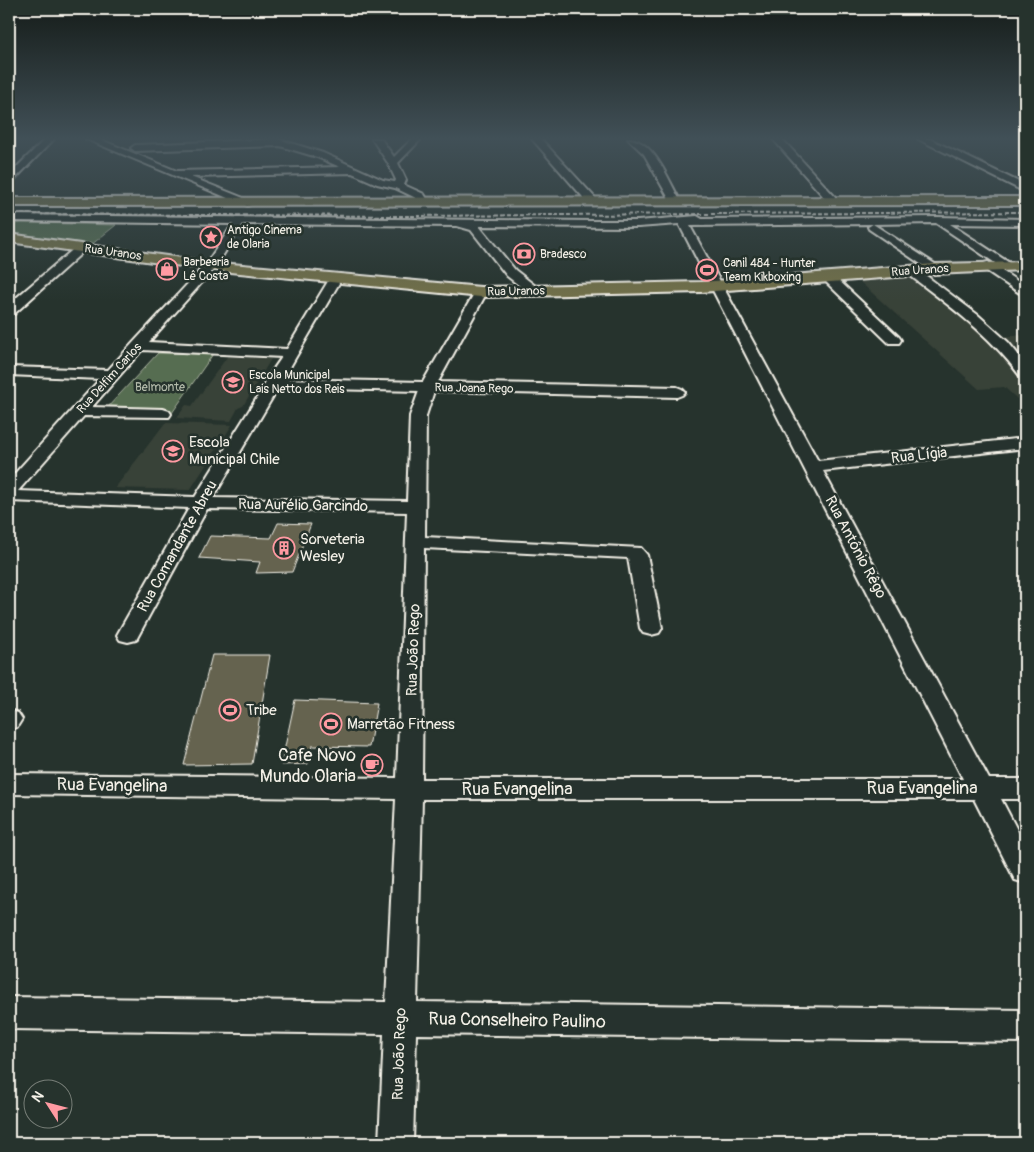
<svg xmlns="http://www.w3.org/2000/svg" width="1034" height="1152" viewBox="0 0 1034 1152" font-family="Pangolin,sans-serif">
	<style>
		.built { fill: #394238 }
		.green { fill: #576d51; stroke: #a6af9c }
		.building { fill: #656450; stroke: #f4f1e8 }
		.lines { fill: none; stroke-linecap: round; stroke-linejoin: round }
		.minor-casing { stroke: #f4f1e8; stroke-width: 4 }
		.major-casing { stroke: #f4f1e8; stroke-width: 4 }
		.minor { fill: #26332d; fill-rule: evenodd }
		.major { fill: #726f4a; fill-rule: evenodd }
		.rail { stroke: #f4f1e8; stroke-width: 2; stroke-dasharray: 4 2; stroke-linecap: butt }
		.labels { text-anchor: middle; stroke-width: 5; stroke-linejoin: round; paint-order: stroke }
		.far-poi-label { font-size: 12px; fill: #f4f1e8; stroke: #26332d; text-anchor: start }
		.far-street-label { font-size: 12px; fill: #f4f1e8; stroke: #26332d }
		.far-park-label { font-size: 12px; fill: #b5bcac; stroke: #26332d }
		.poi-label { font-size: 15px; fill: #f4f1e8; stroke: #26332d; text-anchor: start }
		.street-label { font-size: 15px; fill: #f4f1e8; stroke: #26332d }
		.near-poi-label { font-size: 18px; fill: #f4f1e8; stroke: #26332d; text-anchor: end }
		.near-street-label { font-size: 18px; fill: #f4f1e8; stroke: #26332d }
	</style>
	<rect width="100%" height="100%" fill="#26332d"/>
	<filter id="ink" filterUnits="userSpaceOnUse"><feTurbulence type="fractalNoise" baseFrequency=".02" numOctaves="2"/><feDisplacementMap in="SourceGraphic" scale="10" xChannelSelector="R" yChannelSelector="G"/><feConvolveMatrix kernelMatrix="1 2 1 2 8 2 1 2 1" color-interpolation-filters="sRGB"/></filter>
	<g filter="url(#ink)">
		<path class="built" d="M921 276 1002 337 1025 335V344L1015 345 1025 354V406L1004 387 979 389 859 281Z
			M227 357 271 359 243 406 238 408 231 421 177 418 186 405 192 406Z
			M165 423 232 425 190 490 115 488Z"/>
		<path class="green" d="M21 223H33L116 225 91 245 9 234V225Z
			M158 353 213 354 172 413 106 409Z"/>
		<path class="building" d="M278 523 311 524 292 572 256 573 260 562 199 558 210 536 271 538Z
			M212 655H270L252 764 184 765Z
			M295 700 377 703 369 747 312 746 308 764 281 765Z"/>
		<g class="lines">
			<g class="minor-casing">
				<path id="minor" d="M45 139H54L12 182 9 183V175Z
					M86 139H99L177 171 340 167 317 157 280 146 135 151 131 148 135 145 278 139 323 153 383 180 395 182 396 180 388 163 372 139H381L394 157 412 139H421L398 163 406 180 404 185 424 194 429 202 428 204H420L416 198 395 188 377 184 352 173 191 177 251 201 252 203 251 205 247 206Z
					M532 139H541L597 200 598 202 597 204H589Z
					M628 139C654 139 669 182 681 202L680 204H672L644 154Z
					M773 139H782L838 200 839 202 838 204H830Z
					M918 139H930L1025 185V192Z
					M9 215 590 221H638L697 216 702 219 938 217 1025 219V225L950 224 1008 262 1010 265 1004 269 936 223 873 224 938 266 940 269 938 272 934 273 869 229 868 227 873 224 690 226 818 461 1025 438V448L823 471 989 779H1025V799H1001L1025 845V883L1015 880 974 799H422L417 1002 1025 1010V1042L416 1034 413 1143H379L384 1034 9 1029V997L386 1002 396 799 9 794V774L397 778 407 512 207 509 136 640 128 642 120 640 117 635 189 508 9 501V480L100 379 9 375V367L108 370 206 264 233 224 9 221ZM243 224 457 226 471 230 507 276 530 294 534 295 540 291 538 288 515 270 479 226 638 227 679 224 963 779H422L424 548 628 558 640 628 643 633 651 635 659 633 662 628 647 555 641 548 425 537 426 416 434 391 677 397 682 395 685 392 682 389 677 387 438 382 487 292 481 288 475 292 423 382 283 379 342 278 336 274 330 278 287 349 149 342 214 269ZM142 350 282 357 264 383 265 385 195 497 18 491 84 416 169 417 171 414 169 411 163 409 92 407ZM278 388 419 391 410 416 407 501 213 498Z
					M81 245 87 248 85 250 14 314 9 315V304L77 246Z
					M988 262 1025 286V295L1021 294 984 269 982 266 984 263Z
					M912 267 916 268 978 315 1008 342 1025 363V377L1020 376C990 334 948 305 908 274L906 271Z
					M829 274 833 275 899 337 901 340 899 343H889L825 281 823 278Z
					M9 710 18 713 22 719 17 727 9 730Z"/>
			</g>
			<g class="major-casing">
				<path id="major" d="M1025 197V205L9 206V198Z
					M9 234 210 262 481 287 701 282 934 264 1025 262V270L934 274 701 292 481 297 210 270 9 242Z"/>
			</g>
			<use href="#minor" class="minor"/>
			<use href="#major" class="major"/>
			<path class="rail" d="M9 214 404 216 1025 212"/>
		</g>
	</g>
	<linearGradient id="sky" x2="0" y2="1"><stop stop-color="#151c19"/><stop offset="0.46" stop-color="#415057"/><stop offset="1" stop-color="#415057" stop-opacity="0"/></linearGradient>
	<rect width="1034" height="301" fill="url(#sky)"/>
	<defs>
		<g id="sight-ring" transform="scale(1.125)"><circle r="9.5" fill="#26332d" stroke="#ff9aa2" stroke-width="1.5"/><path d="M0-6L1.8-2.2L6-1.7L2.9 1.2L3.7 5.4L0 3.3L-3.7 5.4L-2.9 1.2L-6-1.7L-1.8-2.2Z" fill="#ff9aa2"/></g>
		<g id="bank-ring" transform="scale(1.125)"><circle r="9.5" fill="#26332d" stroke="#ff9aa2" stroke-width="1.5"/><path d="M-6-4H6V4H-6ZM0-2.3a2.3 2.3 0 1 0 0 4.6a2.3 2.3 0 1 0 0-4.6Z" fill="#ff9aa2"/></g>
		<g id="shop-ring" transform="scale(1.125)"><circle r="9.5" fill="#26332d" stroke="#ff9aa2" stroke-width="1.5"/><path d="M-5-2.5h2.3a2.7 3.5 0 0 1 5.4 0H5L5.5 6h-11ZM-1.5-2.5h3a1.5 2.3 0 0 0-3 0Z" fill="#ff9aa2"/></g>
		<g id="stadium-ring" transform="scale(1.125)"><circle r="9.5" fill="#26332d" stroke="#ff9aa2" stroke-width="1.5"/><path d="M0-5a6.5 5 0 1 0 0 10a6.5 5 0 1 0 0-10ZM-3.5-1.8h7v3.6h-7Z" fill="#ff9aa2"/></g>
		<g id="school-ring" transform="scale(1.125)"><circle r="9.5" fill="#26332d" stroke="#ff9aa2" stroke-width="1.5"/><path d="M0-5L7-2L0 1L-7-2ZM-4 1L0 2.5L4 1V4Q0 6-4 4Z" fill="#ff9aa2"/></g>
		<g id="building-ring" transform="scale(1.125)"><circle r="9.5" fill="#26332d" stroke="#ff9aa2" stroke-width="1.5"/><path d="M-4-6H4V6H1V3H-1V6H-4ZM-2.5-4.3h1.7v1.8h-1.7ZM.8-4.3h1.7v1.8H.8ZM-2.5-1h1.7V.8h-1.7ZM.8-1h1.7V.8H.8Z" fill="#ff9aa2"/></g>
		<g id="cafe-ring" transform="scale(1.125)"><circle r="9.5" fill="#26332d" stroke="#ff9aa2" stroke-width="1.5"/><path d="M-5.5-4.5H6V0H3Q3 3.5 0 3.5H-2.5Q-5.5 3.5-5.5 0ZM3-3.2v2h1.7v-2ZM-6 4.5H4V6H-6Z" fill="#ff9aa2"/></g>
	</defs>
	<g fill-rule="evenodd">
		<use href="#sight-ring" x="211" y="237"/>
		<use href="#bank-ring" x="524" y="254"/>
		<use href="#shop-ring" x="167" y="269"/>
		<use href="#stadium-ring" x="707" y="270"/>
		<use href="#school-ring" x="233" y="382"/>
		<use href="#school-ring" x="173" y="451"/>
		<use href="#building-ring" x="284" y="548"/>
		<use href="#stadium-ring" x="230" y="710"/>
		<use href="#stadium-ring" x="331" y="724"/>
		<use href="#cafe-ring" x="372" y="765"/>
	</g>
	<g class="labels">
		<g class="far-poi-label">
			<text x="227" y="234">Antigo Cinema<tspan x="227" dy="14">de Olaria</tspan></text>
			<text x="540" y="258">Bradesco</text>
			<text x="183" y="266">Barbearia<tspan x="183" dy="14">Lê Costa</tspan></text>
			<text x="723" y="267">Canil 484 - Hunter<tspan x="723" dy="14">Team Kikboxing</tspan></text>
			<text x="249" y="379">Escola Municipal<tspan x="249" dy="14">Lais Netto dos Reis</tspan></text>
		</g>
		<g class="far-street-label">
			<text transform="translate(113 252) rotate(8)" y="4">Rua Uranos</text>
			<text transform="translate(920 270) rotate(-4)" y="4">Rua Uranos</text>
			<text transform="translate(516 291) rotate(-1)" y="4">Rua Uranos</text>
			<text transform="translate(109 378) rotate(-48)" y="4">Rua Delfim Carlos</text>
			<text transform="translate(474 388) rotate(1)" y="4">Rua Joana Rego</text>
		</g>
		<g class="far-park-label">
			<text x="160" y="391">Belmonte</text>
		</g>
		<g class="poi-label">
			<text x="189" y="447">Escola<tspan x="189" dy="17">Municipal Chile</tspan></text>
			<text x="300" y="544">Sorveteria<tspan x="300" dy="17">Wesley</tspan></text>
			<text x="246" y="715">Tribe</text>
			<text x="347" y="729">Marretão Fitness</text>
		</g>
		<g class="street-label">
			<text transform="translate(919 455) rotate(-6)" y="5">Rua Lígia</text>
			<text transform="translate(303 505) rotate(1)" y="5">Rua Aurélio Garcindo</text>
			<text transform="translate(177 546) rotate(-61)" y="5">Rua Comandante Abreu</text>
			<text transform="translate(856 547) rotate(62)" y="5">Rua Antônio Rêgo</text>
			<text transform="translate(413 650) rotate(-88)" y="5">Rua João Rego</text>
			<text transform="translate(399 1054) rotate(-88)" y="5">Rua João Rego</text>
		</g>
		<g class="near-poi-label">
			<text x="356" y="761">Cafe Novo<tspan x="356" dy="21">Mundo Olaria</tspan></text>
		</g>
		<g class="near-street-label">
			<text transform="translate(112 785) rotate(1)" y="6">Rua Evangelina</text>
			<text x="922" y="794">Rua Evangelina</text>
			<text x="517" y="795">Rua Evangelina</text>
			<text transform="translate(517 1020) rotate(1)" y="6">Rua Conselheiro Paulino</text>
		</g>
	</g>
	<rect width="1034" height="1152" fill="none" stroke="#26332d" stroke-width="30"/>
	<rect x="15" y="15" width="1004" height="1122" fill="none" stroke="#f4f1e8" stroke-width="2" filter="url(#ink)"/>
	<g transform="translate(48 1104) rotate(306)"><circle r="24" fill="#26332d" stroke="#787f78"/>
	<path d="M0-4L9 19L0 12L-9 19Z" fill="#ff9aa2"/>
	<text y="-8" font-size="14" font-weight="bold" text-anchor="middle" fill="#f4f1e8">N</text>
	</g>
</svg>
